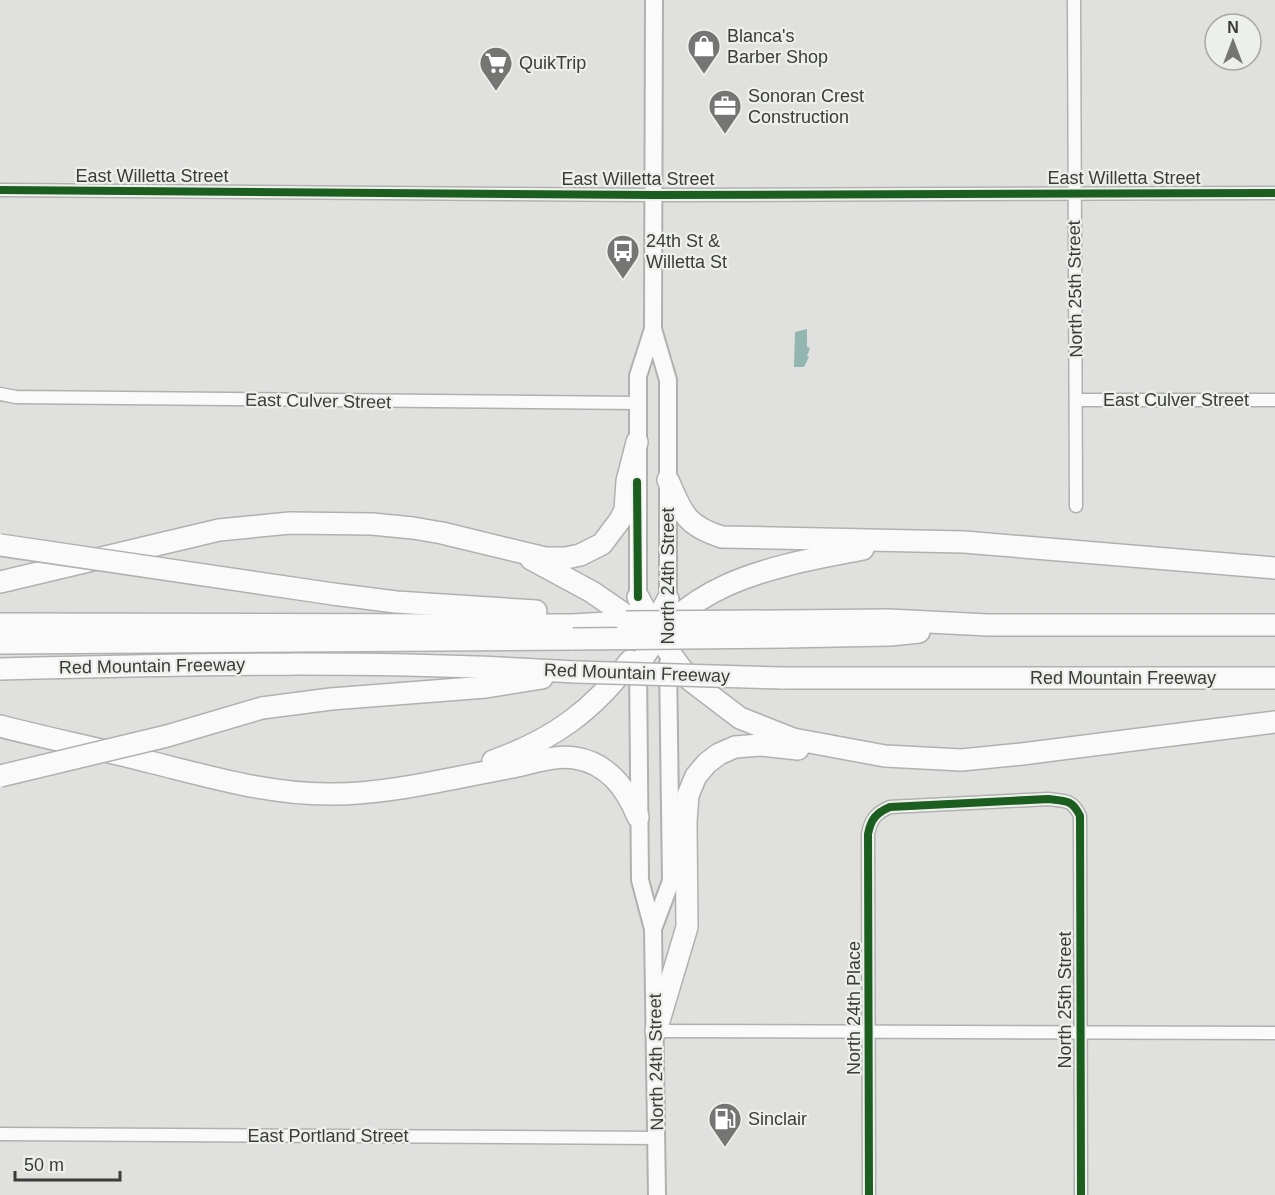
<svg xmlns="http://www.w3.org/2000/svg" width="1275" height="1195" font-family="Helvetica,sans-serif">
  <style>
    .water { fill: #93b6b1 }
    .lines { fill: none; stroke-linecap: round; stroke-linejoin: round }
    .street-casing { stroke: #b0b1af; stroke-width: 15 }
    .secondary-casing { stroke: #b0b1af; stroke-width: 20 }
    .highway-casing { stroke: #b0b1af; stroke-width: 24 }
    .street { stroke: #fafafa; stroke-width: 12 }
    .secondary { stroke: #fafafa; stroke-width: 16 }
    .highway { stroke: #fafafa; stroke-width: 21 }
    .highway-bridge-casing { stroke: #b0b1af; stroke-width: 24; stroke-linecap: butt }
    .highway-bridge { stroke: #fafafa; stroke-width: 21 }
    .cycleway-casing { stroke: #edefeb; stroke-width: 11 }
    .cycleway { stroke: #1b5e20; stroke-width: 8 }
    .labels { text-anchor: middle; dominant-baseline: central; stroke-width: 4.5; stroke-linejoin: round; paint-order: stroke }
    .poi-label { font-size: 18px; fill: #3b3c3a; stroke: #edefeb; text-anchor: start }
    .street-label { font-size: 18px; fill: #3b3c3a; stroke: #edefeb }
  </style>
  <rect width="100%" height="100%" fill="#e0e1df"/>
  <polygon class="water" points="807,329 807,347 810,348 807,356 809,357 804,367 794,367 795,332"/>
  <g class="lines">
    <g class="street-casing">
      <g id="street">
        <polyline points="1074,0 1076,506"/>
        <polyline points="0,190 654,195 1275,193"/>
        <polyline points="0,394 16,397 637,403"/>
        <polyline points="1076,400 1275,400"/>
        <polyline points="656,1031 1275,1033"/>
        <polyline points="0,1134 657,1138"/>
        <path d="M869 1195 868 834C871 819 876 813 890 807L1048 799C1065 801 1072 799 1080 816L1081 1195"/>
      </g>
    </g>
    <g class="secondary-casing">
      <g id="secondary">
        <polyline points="654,0 653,329 668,380 668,611"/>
        <polyline points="638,608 638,376 653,329"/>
        <polyline points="638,664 640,880 653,929 657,1195"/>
        <polyline points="653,929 671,881 668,663"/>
      </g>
    </g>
    <g class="highway-casing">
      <g id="highway">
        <path d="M668 480C682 513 686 526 722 537L964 542 1275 568"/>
        <polyline points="531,559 592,592 637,623"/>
        <polyline points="0,582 219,530 290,523 372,524 413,528 442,533 545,558 566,558 580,555 602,544 620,520 625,510 627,481 637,442"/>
        <polyline points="333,594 396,602 536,611"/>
        <polyline points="638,597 663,644 690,680 740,718 793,739 885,756 961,760 1022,754 1275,722"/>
        <polyline points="783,621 889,620 988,625 1275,625"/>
        <polyline points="0,624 572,625 626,622"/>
        <polyline points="650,633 668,599"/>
        <polyline points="783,637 890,635 919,632"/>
        <polyline points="0,643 573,639"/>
        <path d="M638 668C681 580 777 566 863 549"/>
        <path d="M0 669C192 664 384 660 576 672"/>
        <polyline points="783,678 1275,678"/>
        <polyline points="262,708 331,699 486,687 542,678"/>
        <path d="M0 726C50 739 100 749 150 762 211 777 270 795 333 794 391 794 455 777 513 767 533 763 554 755 575 758 608 763 626 788 638 817"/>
        <path d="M493 761C552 740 593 711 630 661"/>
        <polyline points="656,1031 687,927 686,822 688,795 696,776 707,763 719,754 735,747 760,745 798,749"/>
      </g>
    </g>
    <use href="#street" class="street"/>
    <use href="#secondary" class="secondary"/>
    <use href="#highway" class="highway"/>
    <g class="highway-bridge-casing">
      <g id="highway-bridge">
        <polyline points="0,545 333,594"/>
        <polyline points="626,622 783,621"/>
        <polyline points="573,639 783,637"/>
        <polyline points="576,672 783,678"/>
        <polyline points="0,776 167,736 262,708"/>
      </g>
    </g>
    <use href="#highway-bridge" class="highway-bridge"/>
    <g class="cycleway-casing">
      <g id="cycleway">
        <polyline points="0,190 654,195 1275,193"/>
        <polyline points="637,482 638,597"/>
        <path d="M869 1195 868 834C871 819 876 813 890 807L1048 799C1065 801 1072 799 1080 816L1081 1195"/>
      </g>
    </g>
    <use href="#cycleway" class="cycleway"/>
  </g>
  <defs>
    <g id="shop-pin" transform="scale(1.725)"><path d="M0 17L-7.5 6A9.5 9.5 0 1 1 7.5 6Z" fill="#757674" stroke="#edefeb"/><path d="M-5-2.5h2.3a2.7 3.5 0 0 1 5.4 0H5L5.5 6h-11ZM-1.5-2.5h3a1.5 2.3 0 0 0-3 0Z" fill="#fff"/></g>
    <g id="supermarket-pin" transform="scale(1.725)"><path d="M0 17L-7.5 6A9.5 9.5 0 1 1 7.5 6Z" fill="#757674" stroke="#edefeb"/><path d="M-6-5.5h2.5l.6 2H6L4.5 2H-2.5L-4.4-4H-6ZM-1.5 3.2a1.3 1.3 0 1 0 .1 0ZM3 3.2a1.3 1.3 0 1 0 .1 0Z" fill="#fff"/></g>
    <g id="office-pin" transform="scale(1.725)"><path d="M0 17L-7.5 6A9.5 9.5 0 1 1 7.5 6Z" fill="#757674" stroke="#edefeb"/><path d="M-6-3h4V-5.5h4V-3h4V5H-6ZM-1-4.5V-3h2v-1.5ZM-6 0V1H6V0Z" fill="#fff"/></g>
    <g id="bus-pin" transform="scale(1.725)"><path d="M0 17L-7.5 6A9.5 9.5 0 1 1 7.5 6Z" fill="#757674" stroke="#edefeb"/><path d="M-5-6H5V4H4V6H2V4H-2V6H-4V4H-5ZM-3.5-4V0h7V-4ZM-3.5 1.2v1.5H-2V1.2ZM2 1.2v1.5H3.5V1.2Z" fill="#fff"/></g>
    <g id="fuel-pin" transform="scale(1.725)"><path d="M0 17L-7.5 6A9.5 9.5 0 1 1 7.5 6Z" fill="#757674" stroke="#edefeb"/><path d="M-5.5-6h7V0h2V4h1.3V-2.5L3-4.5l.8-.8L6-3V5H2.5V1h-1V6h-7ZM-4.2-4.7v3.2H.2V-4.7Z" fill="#fff"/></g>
  </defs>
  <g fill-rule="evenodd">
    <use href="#shop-pin" x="704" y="46"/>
    <use href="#supermarket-pin" x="496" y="63"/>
    <use href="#office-pin" x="725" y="106"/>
    <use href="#bus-pin" x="623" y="251"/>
    <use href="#fuel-pin" x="725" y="1119"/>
  </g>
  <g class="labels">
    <g class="poi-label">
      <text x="727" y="36">Blanca's<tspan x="727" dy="21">Barber Shop</tspan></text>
      <text x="519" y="63">QuikTrip</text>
      <text x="748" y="96">Sonoran Crest<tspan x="748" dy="21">Construction</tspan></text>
      <text x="646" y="241">24th St &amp;<tspan x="646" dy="21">Willetta St</tspan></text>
      <text x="748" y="1119">Sinclair</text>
    </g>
    <g class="street-label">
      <text x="152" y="176">East Willetta Street</text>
      <text x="1124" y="178">East Willetta Street</text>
      <text x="638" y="179">East Willetta Street</text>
      <text transform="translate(1075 289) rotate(-91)">North 25th Street</text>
      <text x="1176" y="400">East Culver Street</text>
      <text transform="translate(318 401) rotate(1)">East Culver Street</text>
      <text transform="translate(668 576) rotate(-90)">North 24th Street</text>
      <text transform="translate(152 666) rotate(-1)">Red Mountain Freeway</text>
      <text transform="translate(637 673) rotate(2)">Red Mountain Freeway</text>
      <text x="1123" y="678">Red Mountain Freeway</text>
      <text transform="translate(1065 1000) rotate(-90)">North 25th Street</text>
      <text transform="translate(854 1008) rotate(-90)">North 24th Place</text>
      <text transform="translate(656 1062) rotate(-91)">North 24th Street</text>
      <text x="328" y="1136">East Portland Street</text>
    </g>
  </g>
  <g transform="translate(1233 42)"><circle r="28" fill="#edefeb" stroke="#a6a7a4" stroke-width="1.5"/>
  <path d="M0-4.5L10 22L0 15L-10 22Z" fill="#757674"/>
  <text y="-9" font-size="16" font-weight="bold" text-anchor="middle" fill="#3b3c3a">N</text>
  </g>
  <path d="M15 1171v9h105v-9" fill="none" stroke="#3b3c3a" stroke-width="3"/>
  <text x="24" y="1171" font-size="18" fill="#3b3c3a" stroke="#edefeb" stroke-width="4.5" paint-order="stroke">50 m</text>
</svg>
